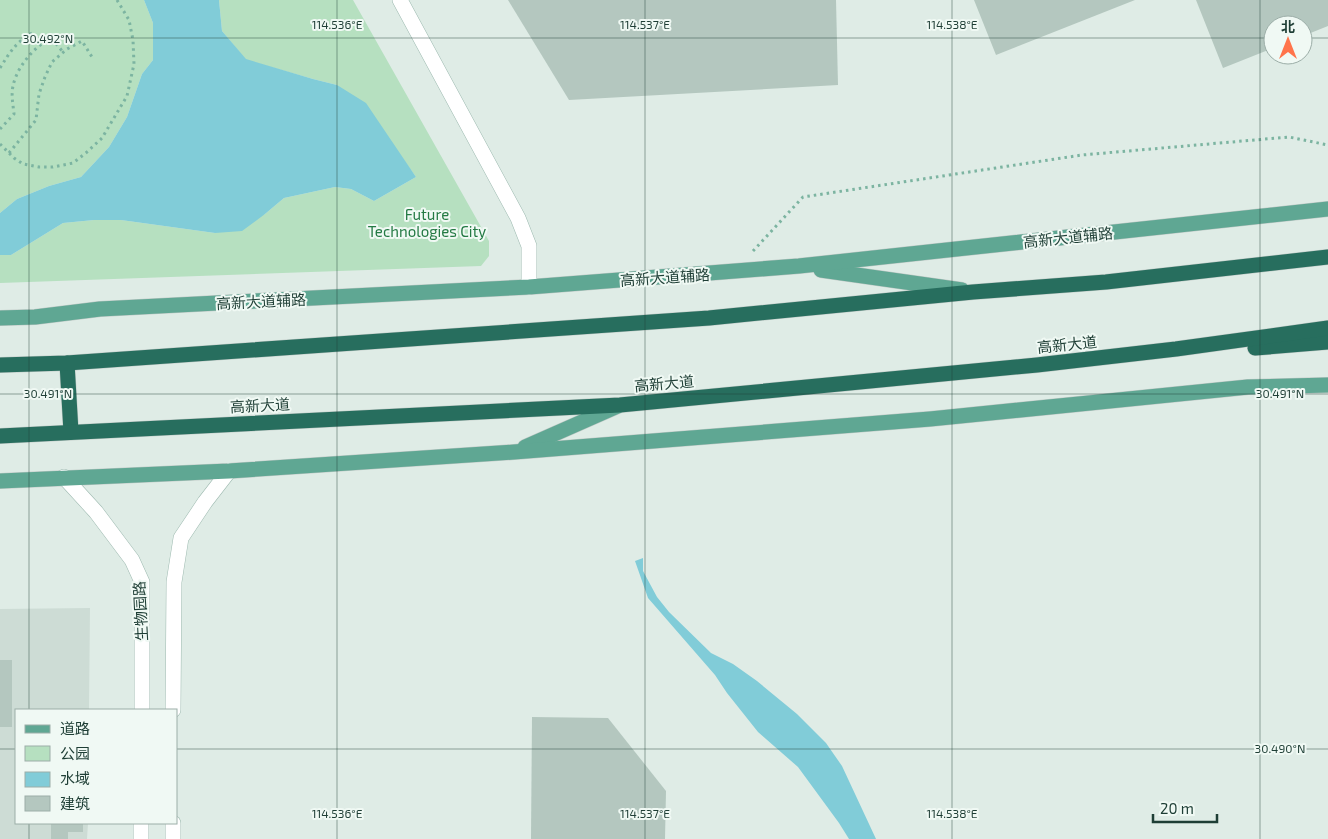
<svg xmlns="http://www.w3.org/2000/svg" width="1328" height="839" font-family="'Exo 2','Noto Sans SC',sans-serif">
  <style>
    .built { fill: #cddcd5 }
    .green { fill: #b6e0c0 }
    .water { fill: #81ccd8 }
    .building { fill: #b4c7bf }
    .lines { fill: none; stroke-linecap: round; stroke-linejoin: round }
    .secondary-casing { stroke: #9cb9af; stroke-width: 16 }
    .primary-casing { stroke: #c0c9c6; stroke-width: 16 }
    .highway-casing { stroke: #c0c9c6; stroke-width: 16 }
    .path { stroke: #7cb4a1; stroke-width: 3; stroke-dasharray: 2.5 4; stroke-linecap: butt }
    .secondary { stroke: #fff; stroke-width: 15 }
    .primary { stroke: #5fa793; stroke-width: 15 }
    .highway { stroke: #276e5e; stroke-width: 15 }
    .ticks { fill: none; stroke: #1e3e35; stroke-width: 1; stroke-opacity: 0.45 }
    .labels { text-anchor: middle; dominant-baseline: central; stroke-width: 4; stroke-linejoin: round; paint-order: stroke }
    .park-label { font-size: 15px; fill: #247a44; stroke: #f0f9f4 }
    .street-label { font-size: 15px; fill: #1e3e35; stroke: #f0f9f4 }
    .ticks-label { font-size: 12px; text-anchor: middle; fill: #1e3e35; stroke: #f0f9f4; stroke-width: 4; stroke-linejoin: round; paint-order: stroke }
  </style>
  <rect width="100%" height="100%" fill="#dfece6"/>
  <polygon class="built" points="90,608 89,710 16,710 16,823 88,823 87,839 0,839 0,609"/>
  <g class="green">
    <polygon points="0,0 144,0 153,23 153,60 142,74 127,117 109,147 81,177 49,186 17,199 0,213"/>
    <polygon points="219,0 353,0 489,241 489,256 481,266 0,283 0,255 11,255 63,223 94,220 121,220 215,233 265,214 284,198 335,187 351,189 374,201 416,177 403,159 337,85 313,79 246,60 222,31"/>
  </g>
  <g class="water">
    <polygon points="144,0 219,0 222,31 246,59 313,79 337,85 366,103 416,177 374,201 351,189 335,187 284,198 265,214 242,231 215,233 121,220 94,220 63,223 11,255 0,255 0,213 17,199 49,186 81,177 109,147 127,117 142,74 153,60 153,23"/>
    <polygon points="643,558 643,571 657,597 669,612 711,653 733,664 757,681 797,714 826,743 842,766 876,839 849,839 839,823 798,767 758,732 727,693 715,675 648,598 635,561"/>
  </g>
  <g class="building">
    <polygon points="508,0 836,0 838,85 569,100"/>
    <polygon points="974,0 1135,0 996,55"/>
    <polygon points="1196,0 1328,0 1328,26 1303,36 1303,25 1273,25 1273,48 1223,68"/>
    <rect x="0" y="660" width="12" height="67"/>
    <polygon points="532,717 608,718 666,791 665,839 531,839"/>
    <polygon points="51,823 83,823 83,832 68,832 68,839 51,839"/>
  </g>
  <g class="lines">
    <g class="secondary-casing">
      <g id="secondary">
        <polyline points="400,0 518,218 529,246 529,287"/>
        <polyline points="64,477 96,512 132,560 142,582 142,710"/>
        <polyline points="173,710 174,582 181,538 205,502 229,471"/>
        <polyline points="141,839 141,823"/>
        <polyline points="173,839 173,823"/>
      </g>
    </g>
    <g class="primary-casing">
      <g id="primary">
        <polyline points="821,270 962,290"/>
        <polyline points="0,318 35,317 100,309 529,287 799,266 1328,209"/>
        <polyline points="525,447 618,406"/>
        <polyline points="0,481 229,471 514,452 930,419 1248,387 1328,385"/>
      </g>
    </g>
    <g class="highway-casing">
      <g id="highway">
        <polyline points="1255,348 1328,342"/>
        <polyline points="67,363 71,432"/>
        <polyline points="0,365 67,363 709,318 973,292 1106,282 1328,257"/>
        <polyline points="0,436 620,405 1037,365 1176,349 1328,328"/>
      </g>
    </g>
    <g class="path">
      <path d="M0 68C10 52 16 42 32 33L40 45"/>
      <path d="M0 129 14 114C13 104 11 95 13 86 16 71 27 56 39 46 43 43 48 42 53 40L63 52"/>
      <polyline points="0,144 14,158 23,164 39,167 53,167 73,163 87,152 102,138 127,96 134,64 133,40 129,20 117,0"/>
      <polyline points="9,153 36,120 39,94 45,77 52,62 67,49 82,41 92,57"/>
      <polyline points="753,251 803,197 1082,155 1289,137 1328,145"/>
    </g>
    <use href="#secondary" class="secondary"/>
    <use href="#primary" class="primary"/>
    <use href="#highway" class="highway"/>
  </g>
  <path class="ticks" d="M29 0V710M337 0V839M645 0V839M952 0V839M1260 0V839M0 38H1273M1303 38H1328M0 394H1328M0 749H16M176 749H1328M29 823V839"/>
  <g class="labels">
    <g class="park-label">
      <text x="427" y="214">Future<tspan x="427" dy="17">Technologies City</tspan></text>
    </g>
    <g class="street-label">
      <text transform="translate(1068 237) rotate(-6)">高新大道辅路</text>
      <text transform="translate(665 277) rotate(-4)">高新大道辅路</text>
      <text transform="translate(261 301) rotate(-3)">高新大道辅路</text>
      <text transform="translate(1067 344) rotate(-6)">高新大道</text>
      <text transform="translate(664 383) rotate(-5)">高新大道</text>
      <text transform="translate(260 405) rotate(-3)">高新大道</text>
      <text transform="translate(140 611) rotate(-93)">生物园路</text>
    </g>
  </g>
  <g class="ticks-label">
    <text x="337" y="29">114.536°E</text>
    <text x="645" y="29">114.537°E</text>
    <text x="952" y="29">114.538°E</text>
    <text x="48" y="43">30.492°N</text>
    <text x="48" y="398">30.491°N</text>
    <text x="1280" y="398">30.491°N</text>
    <text x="1280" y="753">30.490°N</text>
    <text x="337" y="818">114.536°E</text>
    <text x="645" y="818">114.537°E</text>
    <text x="952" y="818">114.538°E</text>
  </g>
  <rect x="15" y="709" width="162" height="115" fill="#f0f9f4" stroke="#9caea8"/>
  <rect x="25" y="725" width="25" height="8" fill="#5fa793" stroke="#9caea8"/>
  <text x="60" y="734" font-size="15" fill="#1e3e35">道路</text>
  <rect x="25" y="746" width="25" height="15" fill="#b6e0c0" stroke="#9caea8"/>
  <text x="60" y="759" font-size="15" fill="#1e3e35">公园</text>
  <rect x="25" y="772" width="25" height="15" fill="#81ccd8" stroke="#9caea8"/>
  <text x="60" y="784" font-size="15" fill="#1e3e35">水域</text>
  <rect x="25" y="796" width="25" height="15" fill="#b4c7bf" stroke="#9caea8"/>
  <text x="60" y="809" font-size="15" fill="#1e3e35">建筑</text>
  <g transform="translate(1288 40)"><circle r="24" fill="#f0f9f4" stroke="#9caea8"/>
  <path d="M0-4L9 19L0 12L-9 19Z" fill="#ff744b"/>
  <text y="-8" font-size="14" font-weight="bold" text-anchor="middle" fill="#1e3e35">北</text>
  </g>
  <path d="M1153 814v8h64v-8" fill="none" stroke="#1e3e35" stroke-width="2.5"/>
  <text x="1160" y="814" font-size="15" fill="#1e3e35" stroke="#f0f9f4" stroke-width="4" paint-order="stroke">20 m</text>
</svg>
